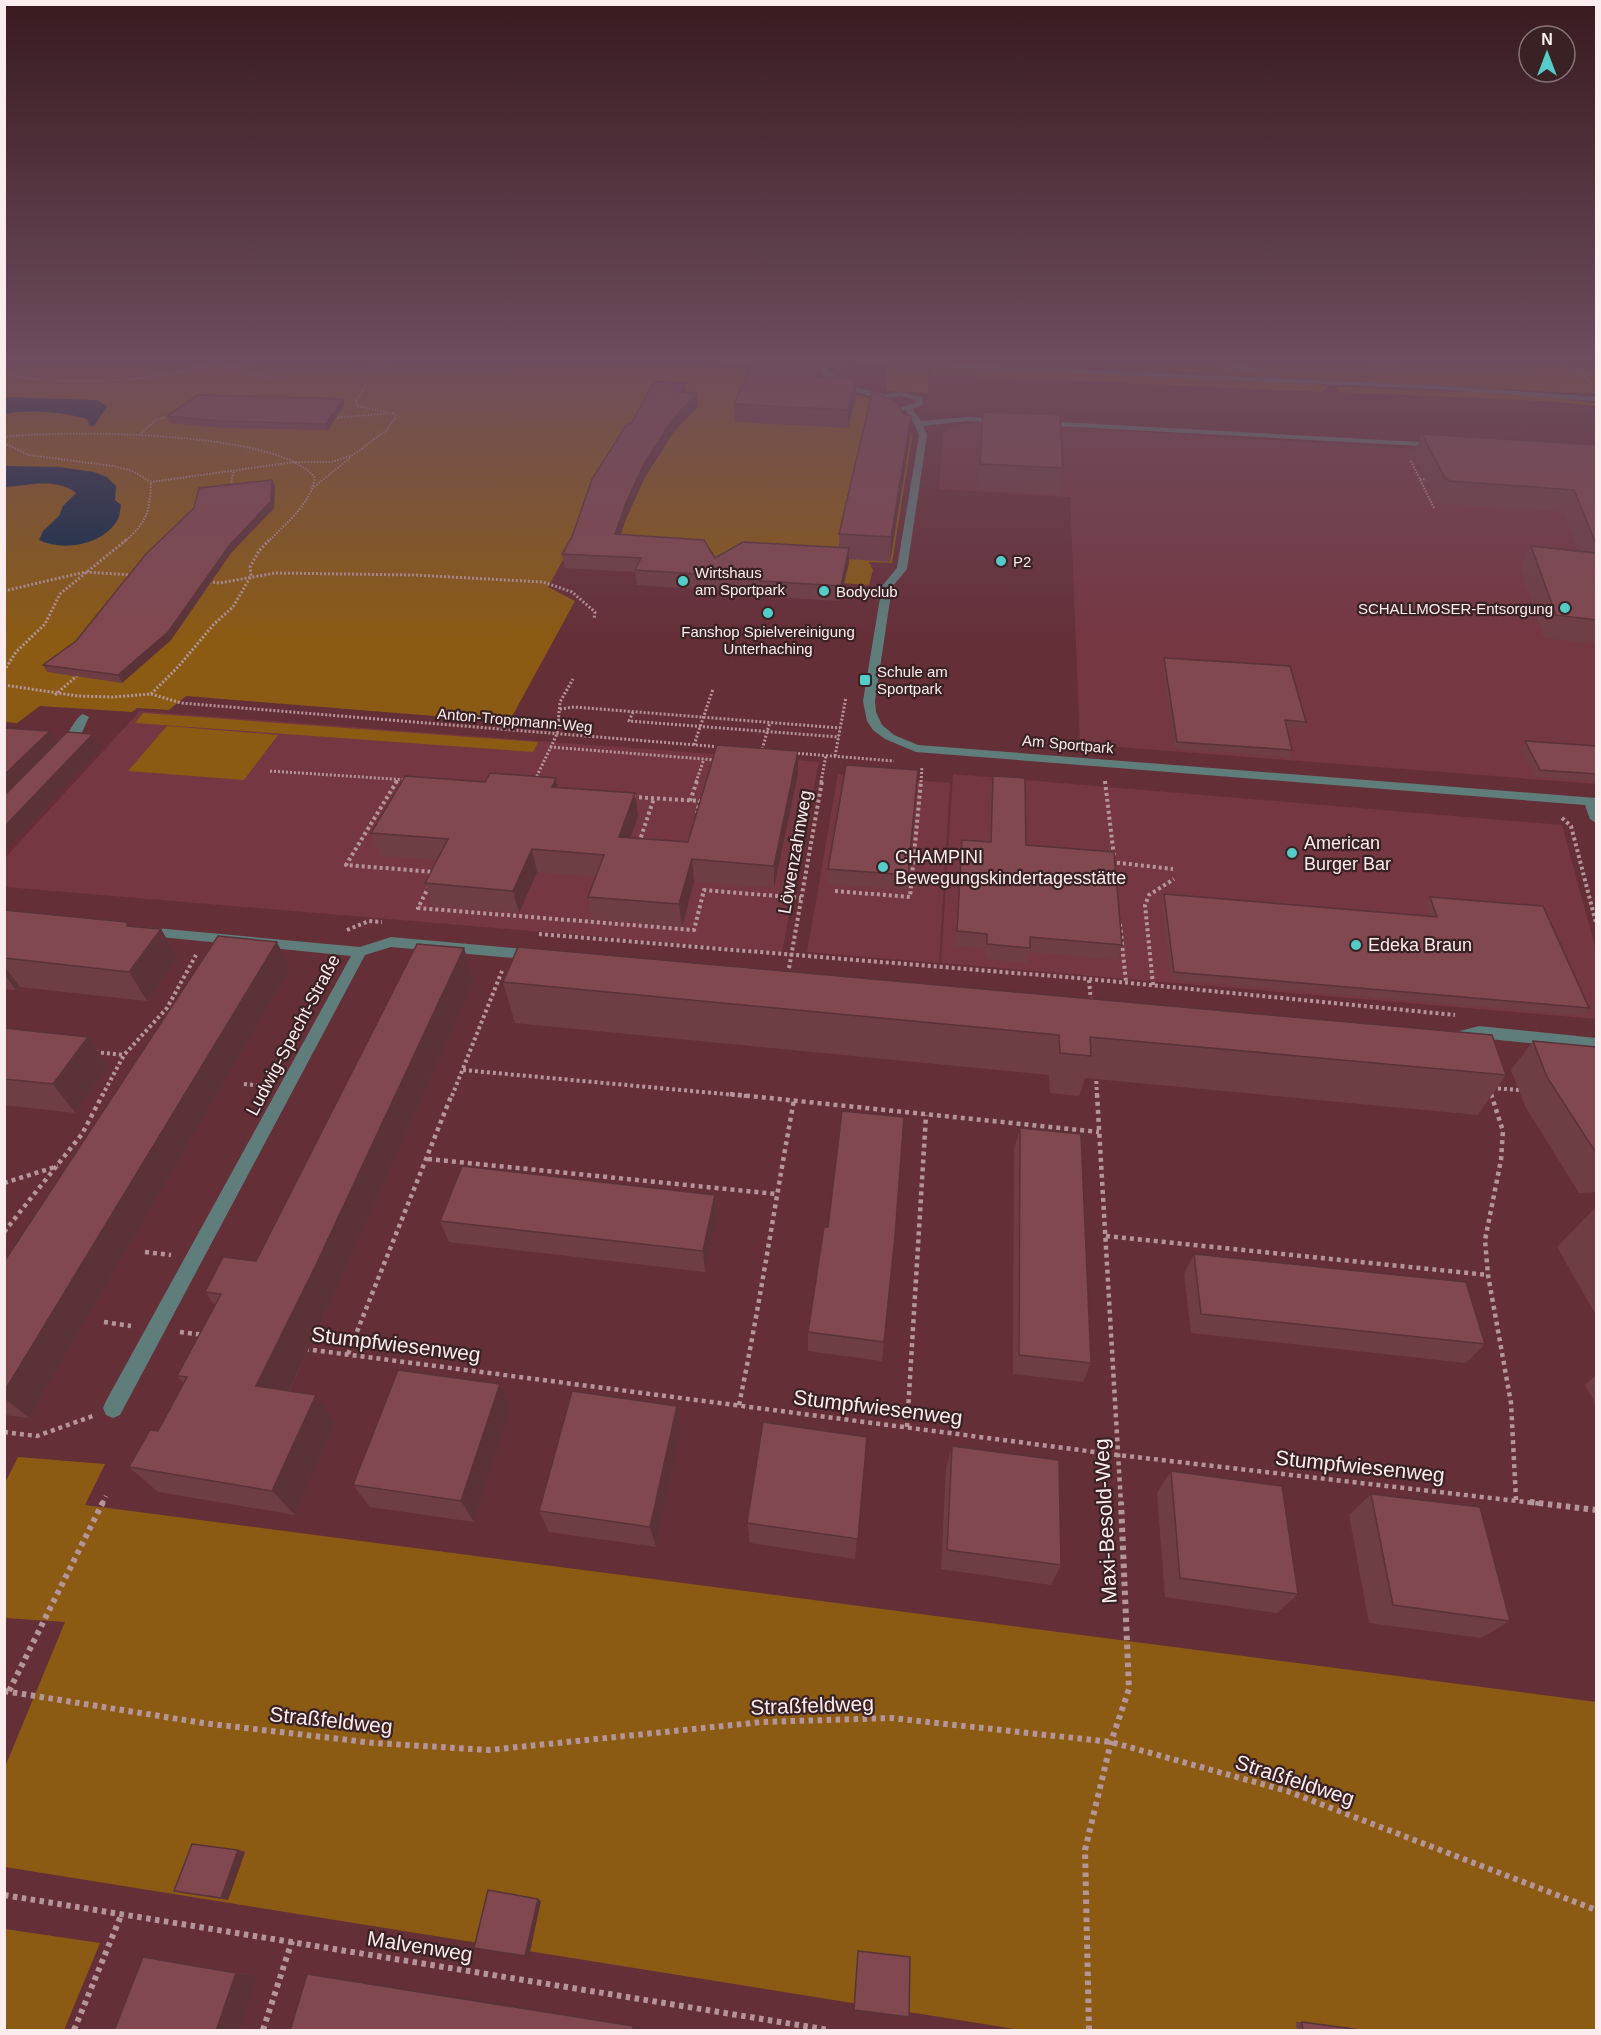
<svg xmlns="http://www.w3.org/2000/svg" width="1601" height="2035" font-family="Arial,sans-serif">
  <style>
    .built { fill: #753742 }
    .green { fill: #8b5b13 }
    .water { fill: #0a2a48 }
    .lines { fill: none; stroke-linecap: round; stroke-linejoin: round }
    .path-far4 { stroke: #b6959a; stroke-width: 2; stroke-dasharray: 1.5 1.5; stroke-linecap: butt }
    .path-far3 { stroke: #b6959a; stroke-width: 3; stroke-dasharray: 2 2; stroke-linecap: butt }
    .path-far2 { stroke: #b6959a; stroke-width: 4; stroke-dasharray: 3 3; stroke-linecap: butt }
    .path-far1 { stroke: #b6959a; stroke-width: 4.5; stroke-dasharray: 4 4; stroke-linecap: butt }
    .path { stroke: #b6959a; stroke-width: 6; stroke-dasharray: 4.5 4.5; stroke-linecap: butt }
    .lane { fill: #5f7e7b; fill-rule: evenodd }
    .street { fill: #5f7e7b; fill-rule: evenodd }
    .wall { fill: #6f3e45 }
    .shaded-wall { fill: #5a3238 }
    .building { fill: #814850; stroke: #5a3238; stroke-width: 1.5 }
    .poi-dot { fill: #54cdc8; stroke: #3a2124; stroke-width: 2 }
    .labels { text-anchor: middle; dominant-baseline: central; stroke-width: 4.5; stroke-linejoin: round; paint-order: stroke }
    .far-poi-label { font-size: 15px; fill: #fbecee; stroke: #3a2124; text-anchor: start }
    .far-street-label { font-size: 15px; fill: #fbecee; stroke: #3a2124 }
    .poi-label { font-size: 18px; fill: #fbecee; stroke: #3a2124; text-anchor: start }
    .street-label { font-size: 18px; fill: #fbecee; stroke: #3a2124 }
    .near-street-label { font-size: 21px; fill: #fbecee; stroke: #3a2124 }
  </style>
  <rect width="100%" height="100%" fill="#652f38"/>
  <g class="built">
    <polygon points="982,422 1596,460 1596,784 1080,744 1070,497 939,489 943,433 955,426"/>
    <polygon points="140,711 819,762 782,952 5,887 4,859"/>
    <polygon points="838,774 950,783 939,963 807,952"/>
    <polygon points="953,774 1562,825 1596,950 1596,1019 941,963"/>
  </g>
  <g class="green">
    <polygon points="4,356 673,356 703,358 713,365 725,368 822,372 832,387 870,399 875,406 907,424 912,437 892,563 869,562 873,570 869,585 795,580 565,556 548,587 575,601 509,722 186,696 169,710 137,708 132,712 40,706 17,723 5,722"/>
    <polygon points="809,356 1596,356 1596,394 1104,368"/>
    <polygon points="886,365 928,366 928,393 886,391"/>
    <polygon points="931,366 1320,384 1327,388 1321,392 931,374"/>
    <polygon points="1335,386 1568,397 1571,400 1596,403 1596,406 1544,401 1338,392"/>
    <polygon points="143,713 538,742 533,752 135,723"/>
    <polygon points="167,726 278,735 244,780 128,771"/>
    <polygon points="18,1457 105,1464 85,1505 1596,1702 1596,2030 1021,2030 5,1867 5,1767 65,1622 5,1618 4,1485"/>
    <polygon points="5,1929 100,1943 64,2030 5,2030"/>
  </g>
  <g class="water">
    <path d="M5 397 97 400 107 406 94 426H90L87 419C61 412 31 409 5 414Z"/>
    <path d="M5 466 59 467 94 472 107 477 116 486 115 500 121 505C120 509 120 515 118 519 104 545 63 552 39 540L43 531 59 516 63 506 76 493C56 477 27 486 5 487Z"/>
  </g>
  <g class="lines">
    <g class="path-far4">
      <polyline points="1550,356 1570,368 1596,375"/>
      <polyline points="1267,357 1400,361"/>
      <polyline points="215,364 276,379"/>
      <polyline points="367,365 394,360 398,356"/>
      <polyline points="228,368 269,356"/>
      <polyline points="1574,370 1590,381"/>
      <path d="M4 376C18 376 32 379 46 380 110 383 171 380 232 356"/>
      <polyline points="368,383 356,400 357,406 387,412"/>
      <polyline points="332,418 394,413"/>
      <polyline points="139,435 156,420 177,413"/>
      <path d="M4 437C62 430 281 430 315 478 310 505 286 523 268 542"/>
      <polyline points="4,443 29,455 113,466 132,471 151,482 295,462 332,462 353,455 387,430 396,417 394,413"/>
      <polyline points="1411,461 1434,508"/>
      <polyline points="1420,479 1431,480"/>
      <polyline points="314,487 350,458"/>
      <polyline points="230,488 234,471"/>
      <path d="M124 542C147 523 150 511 151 482"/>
    </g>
    <g class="path-far3">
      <polyline points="209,582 220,583 275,573 414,575 543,582 572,592 595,612 594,619"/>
      <polyline points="4,591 85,572 133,575"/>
      <polyline points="4,671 16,652 45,624 60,594 126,540"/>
      <polyline points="4,685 78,696 113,697 151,694 178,667 214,624 233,607 251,576 250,567 259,551 269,540"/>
      <polyline points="151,694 181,703 721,747"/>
      <polyline points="55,695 79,674"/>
      <polyline points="560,709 574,707 840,728"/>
      <polyline points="633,712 629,721 839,737"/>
      <polyline points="558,720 572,721"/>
      <polyline points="694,745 713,689"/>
      <polyline points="550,747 716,760"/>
      <polyline points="761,753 770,722"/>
      <polyline points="794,753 894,761"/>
      <polyline points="835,756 846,697"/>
      <polyline points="270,771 408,780"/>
      <polyline points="535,780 557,734 560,702 573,679"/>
      <polyline points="396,782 397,780"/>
      <polyline points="696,782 704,759"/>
      <polyline points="821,782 826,755"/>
      <polyline points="921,782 922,767"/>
    </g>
    <g class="path-far2">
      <polyline points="397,781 346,865 435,872"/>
      <polyline points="1105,781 1114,857"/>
      <polyline points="633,797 700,801 697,813"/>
      <polyline points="690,801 697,781"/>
      <polyline points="1562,818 1571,826 1596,923"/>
      <polyline points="639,843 654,798"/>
      <polyline points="1111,862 1173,869"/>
      <polyline points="429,886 418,908 694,930 704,890 801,898"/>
      <polyline points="835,891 910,897 921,781"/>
      <polyline points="1120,924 1126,982"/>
      <polyline points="347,930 369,921 382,922"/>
      <polyline points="539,934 1089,979 1455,1015"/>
      <polyline points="788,974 822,781"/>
      <polyline points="1089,980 1091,1002"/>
      <polyline points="1153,985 1145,905 1149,895 1174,879"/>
      <polyline points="95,1052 124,1055"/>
      <polyline points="463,1070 746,1096"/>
      <polyline points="1096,1075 1097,1096"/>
      <polyline points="244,1084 264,1086"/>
      <polyline points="1492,1088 1519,1090"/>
      <polyline points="1490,1092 1491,1096"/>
      <polyline points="102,1096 124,1055 167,1008 196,955"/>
      <polyline points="452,1096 502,971"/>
    </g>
    <g class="path-far1">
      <polyline points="730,1094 1099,1132"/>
      <polyline points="1097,1094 1121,1504"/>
      <polyline points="1491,1094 1503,1131 1501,1160 1485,1240 1488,1275 1511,1403 1516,1500"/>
      <polyline points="428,1159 776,1194"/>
      <polyline points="4,1183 58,1166"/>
      <polyline points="4,1232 82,1134 103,1094"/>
      <polyline points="1106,1236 1488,1275"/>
      <polyline points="145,1252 171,1255"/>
      <polyline points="104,1322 131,1326"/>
      <polyline points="180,1332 203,1335"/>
      <polyline points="305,1349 1118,1455 1543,1504"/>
      <polyline points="348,1354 452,1094"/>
      <path d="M739 1405C760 1304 775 1202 794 1100"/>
      <polyline points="907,1427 926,1115"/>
      <polyline points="4,1432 37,1436 93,1416"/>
      <polyline points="102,1504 106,1496"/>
    </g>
    <g class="path">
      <polyline points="1530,1502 1596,1510"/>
      <polyline points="4,1691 203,1723 374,1743 489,1750 762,1722 891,1718 1111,1742 1287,1791 1596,1910"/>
      <polyline points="9,1691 103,1502"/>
      <polyline points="4,1895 829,2030"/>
      <polyline points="74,2030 122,1913"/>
      <polyline points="263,2030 292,1941"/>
      <polyline points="1089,2030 1085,1850 1111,1742 1129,1689 1121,1502"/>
    </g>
    <g class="lane">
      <path d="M1211 356C1220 356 1254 367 1261 371L1257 373 1235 369Z"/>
      <polygon points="870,360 1447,386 1596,397 1596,401 1447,390 1016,370 870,364 819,368 815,366 824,362"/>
    </g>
    <g class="street">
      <polygon points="719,358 773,360 777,362 773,364 722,362"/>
      <polygon points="803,362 822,364 845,384 884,395 901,392 922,397 923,405 912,409 921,421 967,417 1000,419 1004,421 1000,423 967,421 923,426 927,435 907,569 892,587 875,701 876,712 882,725 894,735 918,745 1596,798 1596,823 1590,819 1585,805 916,752 885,739 873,730 867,721 863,701 882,586 897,568 919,435 912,419 905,410 899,411 895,409 916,403 915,400 901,396 884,399 839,388 817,368 800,366"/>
      <polygon points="1042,421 1438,443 1442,445 1438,447 1039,425 1039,421"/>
      <path d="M83 714 89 717 79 739 69 751H61L59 748C66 739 75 717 83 714Z"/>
      <polygon points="145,927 360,947 391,937 536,950 543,955 536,960 391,947 365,955 120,1415 113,1418 106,1415 103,1408 106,1401 351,956 140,935 138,932 140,929"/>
      <polygon points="1479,1026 1596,1038 1596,1050 1479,1038 1454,1044 1449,1042 1446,1038 1449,1034"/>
    </g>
  </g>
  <g class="wall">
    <polygon points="821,359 821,377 856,379 856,397 848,428 735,422 734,404"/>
    <polygon points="685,392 698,406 673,433 645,477 626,519 621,534 715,558 839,548 839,534 910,439 890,562 849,559 840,601 760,596 760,593 637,585 635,572 565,568 562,554 631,424"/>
    <polygon points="343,399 344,405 328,430 222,428 170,423 167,416"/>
    <polygon points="983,412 1063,468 1059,494 977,490 980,436"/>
    <polygon points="1422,434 1596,445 1596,645 1544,638 1520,568 1531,546 1578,551 1563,512 1441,503 1436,500 1414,455"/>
    <polygon points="272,480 275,486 274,508 231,553 171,640 122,683 47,672 43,665 76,641"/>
    <polygon points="1164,658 1306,722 1303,729 1287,728 1292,750 1290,758 1175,749 1162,665"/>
    <polygon points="1525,741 1596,746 1596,782 1535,777 1521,749"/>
    <polygon points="798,751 798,773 774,888 694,882 682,927 592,919 588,897 596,877 537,872 519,913 432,906 425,883 437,860 379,856 371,833 485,782 556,778 558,787 635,793 638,816 630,838 688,842"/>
    <polygon points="918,770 907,890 828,884 828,869"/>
    <polygon points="993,776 1026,845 1122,945 1118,960 1029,952 1027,963 985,959 985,949 955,946 960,855 962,840 989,842 990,791"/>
    <polygon points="1164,894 1430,916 1426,905 1430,897 1589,1008 1583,1016 1171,980 1161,902"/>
    <polygon points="4,910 130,926 161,929 178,959 147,1001 20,987 16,990 4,989"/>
    <polygon points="464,948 474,982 333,1297 289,1391 336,1422 295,1515 158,1492 129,1467 158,1431 184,1383 177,1376 215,1305 205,1292 256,1261"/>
    <polygon points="290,969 29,1418 4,1415 4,1262"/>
    <polygon points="503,982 1506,1075 1478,1115 1085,1078 1079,1096 1050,1093 1049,1075 515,1023"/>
    <polygon points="4,1028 88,1037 108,1066 75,1113 4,1105"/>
    <polygon points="1533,1041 1596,1047 1596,1192 1579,1193 1525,1106 1511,1070"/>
    <polygon points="1020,1128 1091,1363 1083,1382 1013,1374 1014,1149"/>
    <polygon points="715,1195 717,1216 705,1272 449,1242 440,1221"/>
    <polygon points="1595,1208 1596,1208 1596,1315 1557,1247"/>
    <polygon points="895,1236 882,1361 808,1351 808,1332"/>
    <polygon points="1194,1254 1485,1344 1466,1363 1191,1333 1184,1274"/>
    <polygon points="1596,1375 1596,1404 1585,1385"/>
    <polygon points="500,1384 511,1408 474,1522 370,1507 353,1485"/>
    <polygon points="681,1429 656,1547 549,1532 539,1511"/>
    <polygon points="867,1437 855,1559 750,1543 747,1523"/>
    <polygon points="952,1446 1061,1565 1051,1585 941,1569 946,1469"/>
    <polygon points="1171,1471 1298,1594 1277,1613 1165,1597 1157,1493"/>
    <polygon points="1371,1494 1510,1621 1481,1638 1369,1623 1349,1515"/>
    <polygon points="238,1850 245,1852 228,1900 182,1893 174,1891"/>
    <polygon points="858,1951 909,2017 854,2010"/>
    <polygon points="143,1957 257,1976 239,2031"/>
    <polygon points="1296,2022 1302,2022 1361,2031 1297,2031"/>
  </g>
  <g class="shaded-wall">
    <polygon points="821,359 821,376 816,395 816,377"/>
    <polygon points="856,379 856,397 848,428 848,410"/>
    <polygon points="685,383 685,396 680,392"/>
    <polygon points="697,393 698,406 673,433 645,477 626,519 616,548 615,534 625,505 644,464 672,420"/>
    <polygon points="343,399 344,405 328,430 326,424"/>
    <polygon points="911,416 910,439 890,562 891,537"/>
    <polygon points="272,480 275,486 274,508 231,553 171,640 122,683 118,675"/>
    <polygon points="849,548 849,563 840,601 841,586"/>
    <polygon points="50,731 58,745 4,798 4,775"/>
    <polygon points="93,734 101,748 4,851 4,827"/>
    <polygon points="798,751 798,773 774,888 774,866"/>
    <polygon points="556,778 560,800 552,787"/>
    <polygon points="635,793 638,816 623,859 619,837"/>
    <polygon points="532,849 537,872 519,913 513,891"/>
    <polygon points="692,859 694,882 682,927 679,904"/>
    <polygon points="127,922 145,951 161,929 178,959 147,1001 129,972"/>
    <polygon points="277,942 290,969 29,1418 4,1398 4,1392"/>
    <polygon points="464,948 474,982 333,1297 278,1413 256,1386"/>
    <polygon points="4,966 20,987 16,990 4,974"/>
    <polygon points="88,1037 108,1066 75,1113 53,1084"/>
    <polygon points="715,1195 717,1216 705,1272 703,1251"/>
    <polygon points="500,1384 511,1408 474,1522 461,1501"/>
    <polygon points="316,1395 336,1422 295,1515 272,1491"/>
    <polygon points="677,1406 681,1429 656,1547 650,1527"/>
    <polygon points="238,1850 245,1852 228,1900 221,1898"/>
    <polygon points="538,1899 541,1901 529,1957 525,1956"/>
    <polygon points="236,1973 257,1976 239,2031 216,2031"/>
    <polygon points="633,2026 640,2027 639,2031 633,2031"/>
  </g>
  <g class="building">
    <polygon points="755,356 821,359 816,377 856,379 848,410 734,404"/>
    <polygon points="654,382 685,383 680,392 697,393 672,420 644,464 625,505 615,534 704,540 715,558 743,542 849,548 841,586 760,581 760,578 635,570 641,558 562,554 572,537 592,479 627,424 631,424"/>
    <polygon points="872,393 891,399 900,406 903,414 911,416 891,537 839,534"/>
    <polygon points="198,395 343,399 326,424 219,421 167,416"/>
    <polygon points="983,412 1060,415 1063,468 980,464"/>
    <polygon points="1422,434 1596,445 1596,544 1574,490 1450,481 1445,478"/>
    <polygon points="272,480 271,501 229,546 168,632 118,675 43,665 76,641 146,554 194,508 199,488"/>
    <polygon points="1531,546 1596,553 1596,620 1556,615"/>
    <polygon points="1164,658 1290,666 1306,722 1285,720 1292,750 1177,742"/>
    <polygon points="4,728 50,731 4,775"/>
    <polygon points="67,732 93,734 4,827 4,796"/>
    <polygon points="1525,741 1596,746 1596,774 1540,770"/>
    <polygon points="717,745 798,751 774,866 692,859 679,904 588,897 604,855 532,849 513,891 425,883 448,839 371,833 405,776 485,782 490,773 556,778 552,787 635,793 619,837 688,842"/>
    <polygon points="846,765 918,770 908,875 828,869"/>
    <polygon points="993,776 1025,778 1026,845 1114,852 1122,945 1030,937 1030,948 987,944 987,934 957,931 962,840 991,842"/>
    <polygon points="1164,894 1437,917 1430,897 1543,906 1589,1008 1174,972"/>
    <polygon points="4,910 127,922 127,926 161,929 129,972 4,958"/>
    <polygon points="218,936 277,942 4,1392 4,1262"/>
    <polygon points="417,944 464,948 315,1267 256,1386 316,1395 272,1491 129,1467 150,1430 158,1431 187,1377 177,1376 221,1294 205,1292 223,1257 256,1261"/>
    <polygon points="518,947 1492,1035 1506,1075 1090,1037 1091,1056 1060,1053 1059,1035 503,982"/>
    <polygon points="4,1028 88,1037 53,1084 4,1079"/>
    <polygon points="1533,1041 1596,1047 1596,1153 1547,1077"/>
    <polygon points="842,1111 904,1117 895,1236 884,1342 808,1332 824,1227 828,1227"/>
    <polygon points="1020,1128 1081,1134 1091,1363 1019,1355"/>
    <polygon points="462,1166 715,1195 703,1251 440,1221"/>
    <polygon points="1194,1254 1466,1282 1485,1344 1201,1314"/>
    <polygon points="398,1370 500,1384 461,1501 353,1485"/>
    <polygon points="572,1391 677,1406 650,1527 539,1511"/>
    <polygon points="763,1422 867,1437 858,1539 747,1523"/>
    <polygon points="952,1446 1059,1460 1061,1565 947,1550"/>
    <polygon points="1171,1471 1282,1486 1298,1594 1180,1578"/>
    <polygon points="1371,1494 1480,1507 1510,1621 1393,1605"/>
    <polygon points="192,1844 238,1850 221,1898 174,1891"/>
    <polygon points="488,1890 538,1899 525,1956 474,1948"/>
    <polygon points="858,1951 910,1957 909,2017 854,2010"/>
    <polygon points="143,1957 236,1973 216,2031 114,2031"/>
    <polygon points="307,1974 633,2026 633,2031 290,2031"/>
    <polygon points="1302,2022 1361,2030 1361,2031 1303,2031"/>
  </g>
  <linearGradient id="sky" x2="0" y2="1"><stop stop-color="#381a1f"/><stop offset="0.56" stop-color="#6d4d5e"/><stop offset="1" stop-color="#6d4d5e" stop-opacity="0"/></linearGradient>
  <rect width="1601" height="641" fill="url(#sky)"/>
  <g class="poi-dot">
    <circle cx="1001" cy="561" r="6"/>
    <circle cx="683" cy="581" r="6"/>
    <circle cx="824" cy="591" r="6"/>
    <circle cx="1565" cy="608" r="6"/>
    <circle cx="768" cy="613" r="6"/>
    <rect x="859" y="674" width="12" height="12" rx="3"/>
    <circle cx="1292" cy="853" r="6"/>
    <circle cx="883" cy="867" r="6"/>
    <circle cx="1356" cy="945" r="6"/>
  </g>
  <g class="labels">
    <g class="far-poi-label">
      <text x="1013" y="561">P2</text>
      <text x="695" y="572">Wirtshaus<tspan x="695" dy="17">am Sportpark</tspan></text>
      <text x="836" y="591">Bodyclub</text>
      <text x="1553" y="608" text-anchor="end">SCHALLMOSER-Entsorgung</text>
      <text x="768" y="631" text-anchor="middle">Fanshop Spielvereinigung<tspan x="768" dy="17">Unterhaching</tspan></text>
      <text x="877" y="671">Schule am<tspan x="877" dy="17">Sportpark</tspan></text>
    </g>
    <g class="far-street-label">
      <text transform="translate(515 720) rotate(5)">Anton-Troppmann-Weg</text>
      <text transform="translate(1068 744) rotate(5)">Am Sportpark</text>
    </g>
    <g class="poi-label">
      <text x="1304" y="843">American<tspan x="1304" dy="21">Burger Bar</tspan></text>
      <text x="895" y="857">CHAMPINI<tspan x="895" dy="21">Bewegungskindertagesstätte</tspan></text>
      <text x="1368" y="945">Edeka Braun</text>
    </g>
    <g class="street-label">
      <text transform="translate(795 852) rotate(-80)">Löwenzahnweg</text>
      <text transform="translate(293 1035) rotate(-62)">Ludwig-Specht-Straße</text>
    </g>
    <g class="near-street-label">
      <text transform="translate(396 1344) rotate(7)">Stumpfwiesenweg</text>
      <text transform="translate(878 1407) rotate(7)">Stumpfwiesenweg</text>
      <text transform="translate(1360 1466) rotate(6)">Stumpfwiesenweg</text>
      <text transform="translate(1105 1521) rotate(-93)">Maxi-Besold-Weg</text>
      <text transform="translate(812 1705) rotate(-2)">Straßfeldweg</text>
      <text transform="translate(331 1720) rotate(6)">Straßfeldweg</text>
      <text transform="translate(1295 1780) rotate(18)">Straßfeldweg</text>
      <text transform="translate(420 1946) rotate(9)">Malvenweg</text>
    </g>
  </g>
  <rect width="1601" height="2035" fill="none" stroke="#fbecee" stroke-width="12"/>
  <g transform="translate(1547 54)"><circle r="28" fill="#3a2124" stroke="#877275" stroke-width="1.5"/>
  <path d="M0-4.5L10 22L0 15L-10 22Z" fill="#54cdc8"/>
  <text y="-9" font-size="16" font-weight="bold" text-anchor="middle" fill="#fbecee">N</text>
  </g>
</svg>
